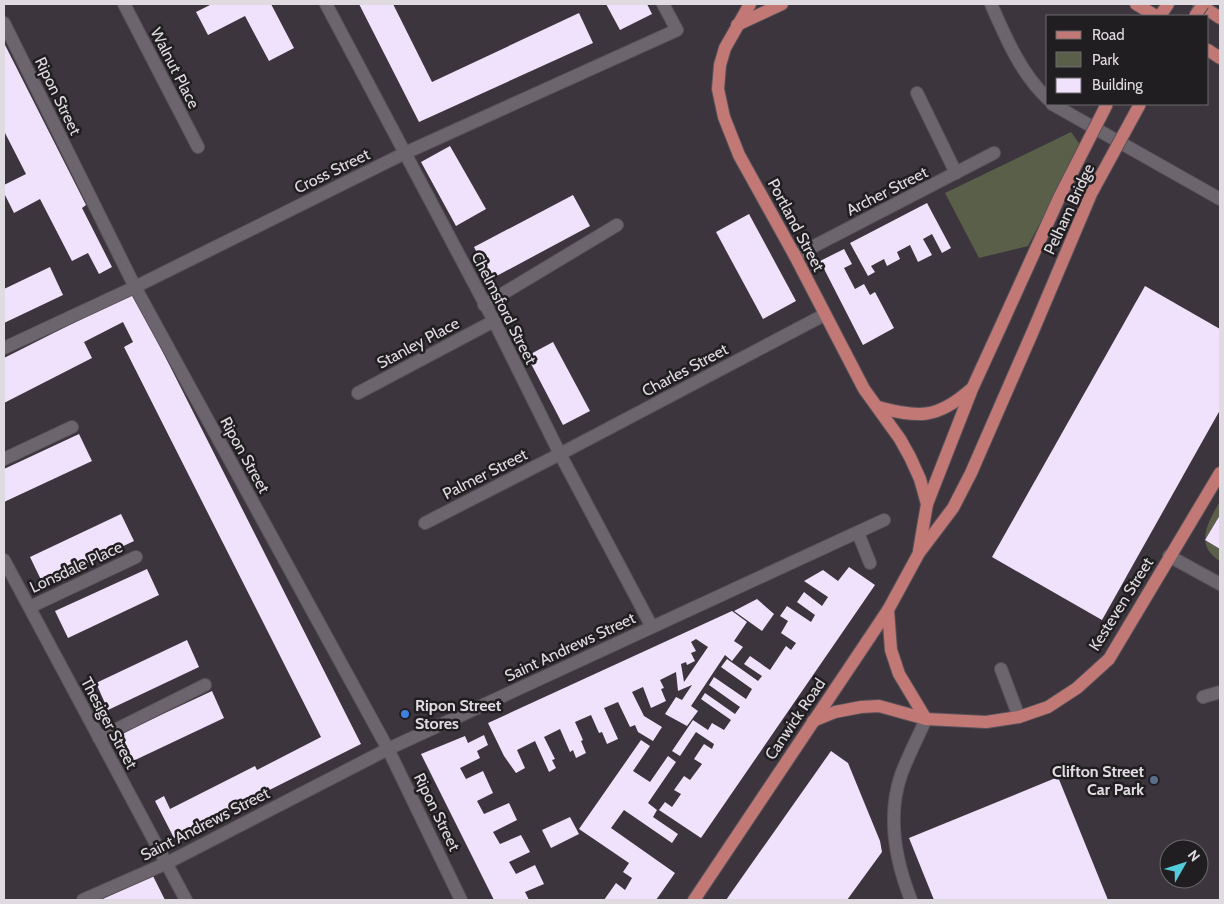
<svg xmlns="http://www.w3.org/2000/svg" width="1224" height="904" font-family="Cabin,sans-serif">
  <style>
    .green { fill: #5a5f4a }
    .building { fill: #f0e2fc; fill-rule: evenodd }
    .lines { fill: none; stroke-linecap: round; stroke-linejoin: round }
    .lane-casing { stroke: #585259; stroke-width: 14 }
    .street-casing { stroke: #585259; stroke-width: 14 }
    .primary-casing { stroke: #585259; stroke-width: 14 }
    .lane { stroke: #6c656d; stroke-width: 12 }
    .street { stroke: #6c656d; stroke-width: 12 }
    .primary { stroke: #c27875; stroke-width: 12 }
    .primary-bridge-casing { stroke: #585259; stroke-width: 14; stroke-linecap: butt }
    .primary-bridge { stroke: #c27875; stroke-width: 12 }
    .shop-dot { fill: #3f7fe0; stroke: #211e21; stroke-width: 2 }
    .service-dot { fill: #5c6f8a; stroke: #211e21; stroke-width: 2 }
    .labels { text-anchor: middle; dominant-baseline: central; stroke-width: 5; stroke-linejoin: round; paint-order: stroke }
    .street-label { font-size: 16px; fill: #e0dbe0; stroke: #211e21 }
    .poi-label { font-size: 16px; font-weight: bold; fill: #e0dbe0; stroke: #211e21; text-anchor: start }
  </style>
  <rect width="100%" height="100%" fill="#3c353d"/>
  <g class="green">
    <polygon points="1071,132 1081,146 1028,246 979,258 945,193"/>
    <path d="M1220 501V515L1205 540 1220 549V561C1193 545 1209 521 1220 501Z"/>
  </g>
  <g class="building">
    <polygon points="212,4 271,4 294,48 269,61 245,16 208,35 196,12"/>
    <polygon points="359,4 393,4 432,82 579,13 593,43 419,122"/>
    <polygon points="606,4 647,4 652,14 620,30"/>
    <polygon points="4,43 86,205 82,208 112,267 99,274 88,253 72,261 40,199 14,213 4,193 4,185 26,174 4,131"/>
    <polygon points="450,146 486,209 456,226 421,162"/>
    <polygon points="573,195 590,226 491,279 474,247"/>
    <polygon points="927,203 951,248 942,253 932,234 923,239 932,255 918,262 910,245 897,252 900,259 887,266 884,259 871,266 875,272 868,276 850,243"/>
    <polygon points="749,214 796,301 763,319 716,232"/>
    <polygon points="844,249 852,264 844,268 855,289 864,284 870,295 875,292 894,328 863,345 820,261"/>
    <polygon points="50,267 63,295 4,323 4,289"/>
    <polygon points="1145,286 1220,329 1220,410 1102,620 992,557"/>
    <polygon points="133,293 361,744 174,838 155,801 164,796 170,809 255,766 257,770 321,737 124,347 133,342 123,322 84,342 92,358 4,403 4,358"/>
    <polygon points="553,342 590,411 563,425 527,356"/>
    <polygon points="79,434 92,461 4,502 4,469"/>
    <polygon points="121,514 134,541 43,584 30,557"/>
    <polygon points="1220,515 1220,549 1205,540"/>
    <polygon points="849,567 875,585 701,838 659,810 665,802 672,807 681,794 674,790 684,776 690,780 702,764 694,759 704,744 712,749 714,744 696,732 680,756 672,751 693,720 708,730 712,723 724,730 731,720 701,699 705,693 735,714 740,707 709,685 714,677 746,699 752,689 721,667 727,659 758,681 762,676 744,664 750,656 770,670 786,646 791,650 796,643 781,633 788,621 780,616 787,606 811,622 815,615 797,602 804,592 822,606 828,597 804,581 823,570 838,581"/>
    <polygon points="147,569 159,595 68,638 55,611"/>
    <polygon points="757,599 774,614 762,631 734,611"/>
    <path d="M732 611 747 622 734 641 743 647 732 661 725 655 691 706 698 711 687 726 665 714 676 697 682 700 692 685 678 691 676 672 660 680 664 688 661 689 666 701 651 708 643 687 632 692 644 716 662 727 653 741 638 732 635 725 630 727 618 702 604 708 618 739 607 744 602 732 599 733 591 715 575 722 583 740 581 741 586 753 576 758 573 750 570 752 560 729 544 737 555 759 552 760 556 768 549 772 535 741 517 750 525 768 516 773 504 756 488 723ZM696 639 708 647 684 682 681 664 686 662 687 665 695 661 691 653 696 651 691 642Z"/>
    <polygon points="187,640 199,667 108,710 96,683"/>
    <polygon points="212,691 224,718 133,761 120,734"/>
    <polygon points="484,735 488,745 477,751 480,758 460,768 466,779 483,771 493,793 477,801 484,814 509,803 517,820 493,832 500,844 521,835 530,852 509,862 516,874 535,865 544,884 525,892 529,900 494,900 421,754 465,736 468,743"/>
    <polygon points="641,740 650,746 633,771 650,782 668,756 676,762 648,803 657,810 653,817 678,834 672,843 624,810 611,828 675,873 656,900 604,900 616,883 625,890 632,878 623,872 629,863 579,829"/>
    <polygon points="831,751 848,763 880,841 882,852 847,900 726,900"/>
    <polygon points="1058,777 1108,900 934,900 909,838"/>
    <polygon points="570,817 579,834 551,848 542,830"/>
    <polygon points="153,876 165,900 100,900"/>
  </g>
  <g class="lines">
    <g class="lane-casing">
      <g id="lane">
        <polyline points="917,93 956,173"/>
        <polyline points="1001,669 1019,717"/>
        <polyline points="1203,697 1220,692"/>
        <path d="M911 900C896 862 887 816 901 775 908 756 918 737 926 719"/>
      </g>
    </g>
    <g class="street-casing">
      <g id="street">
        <polyline points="124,4 198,147"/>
        <polyline points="326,4 494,321 560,454 652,627"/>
        <path d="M991 4C1006 38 1021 74 1048 99"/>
        <polyline points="4,23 135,287 388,749 461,900"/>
        <polyline points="1052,104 1220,199"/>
        <polyline points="795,256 994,153"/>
        <polyline points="484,305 617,225"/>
        <polyline points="4,348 135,287 405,153 677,30 663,4"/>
        <polyline points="358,393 494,321"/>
        <polyline points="4,459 72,427"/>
        <polyline points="425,523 560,454 824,315"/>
        <polyline points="858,533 870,563"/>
        <polyline points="1169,556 1220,584"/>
        <polyline points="4,560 186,900"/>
        <polyline points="30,607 136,557"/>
        <polyline points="99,738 205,685"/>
        <polyline points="83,900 167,863 388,749 884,520"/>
      </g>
    </g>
    <g class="primary-casing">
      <g id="primary">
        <polyline points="750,4 725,48 720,65 718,89 724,117 739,155 795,256 864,389 900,439 910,457 920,479 927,504"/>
        <polyline points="1136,4 1156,16"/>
        <polyline points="1199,4 1220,18"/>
        <polyline points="1160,16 1168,4"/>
        <polyline points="737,25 782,4"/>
        <polyline points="1208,50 1220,58"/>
        <path d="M878 407C918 418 937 419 970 390"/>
        <polyline points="919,551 927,504 972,389 1005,317"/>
        <polyline points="888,610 891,650 899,674 926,719"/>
        <polyline points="813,721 835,712 861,707 879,706 926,719 986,722 1019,717 1048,707 1077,688 1109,659 1220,473"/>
        <polyline points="694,900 888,610 919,553 953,508 971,473 1033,331"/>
      </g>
    </g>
    <use href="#lane" class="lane"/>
    <use href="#street" class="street"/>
    <use href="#primary" class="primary"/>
    <g class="primary-bridge-casing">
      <g id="primary-bridge">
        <polyline points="1195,16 1203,4"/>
        <polyline points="1005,317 1059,198 1107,104"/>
        <polyline points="1033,331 1091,194 1140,104"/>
      </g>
    </g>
    <use href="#primary-bridge" class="primary-bridge"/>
  </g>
  <circle class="shop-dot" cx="405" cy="714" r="5"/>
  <circle class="service-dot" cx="1154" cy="780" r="5"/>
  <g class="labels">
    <g class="street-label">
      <text transform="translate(175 68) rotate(63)">Walnut Place</text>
      <text transform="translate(58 96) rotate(64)">Ripon Street</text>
      <text transform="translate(332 171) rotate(-26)">Cross Street</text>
      <text transform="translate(887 191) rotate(-27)">Archer Street</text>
      <text transform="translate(1069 209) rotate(-65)">Pelham Bridge</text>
      <text transform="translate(796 225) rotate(62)">Portland Street</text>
      <text transform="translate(504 308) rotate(63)">Chelmsford Street</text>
      <text transform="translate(418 343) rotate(-28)">Stanley Place</text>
      <text transform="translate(685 370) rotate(-28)">Charles Street</text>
      <text transform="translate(245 455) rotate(61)">Ripon Street</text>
      <text transform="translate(485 474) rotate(-27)">Palmer Street</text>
      <text transform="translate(76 567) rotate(-25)">Lonsdale Place</text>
      <text transform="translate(1121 604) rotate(-58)">Kesteven Street</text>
      <text transform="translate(570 647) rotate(-25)">Saint Andrews Street</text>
      <text transform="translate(795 719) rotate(-56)">Canwick Road</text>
      <text transform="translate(109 723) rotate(62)">Thesiger Street</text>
      <text transform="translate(437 812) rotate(64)">Ripon Street</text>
      <text transform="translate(205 824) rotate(-27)">Saint Andrews Street</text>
    </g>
    <g class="poi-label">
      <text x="415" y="705">Ripon Street<tspan x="415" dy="18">Stores</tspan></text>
      <text x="1144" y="771" text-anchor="end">Clifton Street<tspan x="1144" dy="18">Car Park</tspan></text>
    </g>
  </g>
  <rect width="1224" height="904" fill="none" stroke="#e0dbe0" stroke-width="10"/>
  <rect x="1046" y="15" width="162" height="90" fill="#211e21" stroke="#6d6a6d"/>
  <rect x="1056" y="31" width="25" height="8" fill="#c27875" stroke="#6d6a6d"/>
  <text x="1092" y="40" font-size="15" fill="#e0dbe0">Road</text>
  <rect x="1056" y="52" width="25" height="15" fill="#5a5f4a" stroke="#6d6a6d"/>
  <text x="1092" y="65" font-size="15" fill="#e0dbe0">Park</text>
  <rect x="1056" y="78" width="25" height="15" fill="#f0e2fc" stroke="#6d6a6d"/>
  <text x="1092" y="90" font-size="15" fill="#e0dbe0">Building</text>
  <g transform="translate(1184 864) rotate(51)"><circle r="24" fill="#211e21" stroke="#6d6a6d"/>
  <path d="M0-4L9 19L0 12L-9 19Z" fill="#53cbdb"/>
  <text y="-8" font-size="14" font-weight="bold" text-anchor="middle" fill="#e0dbe0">N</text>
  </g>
</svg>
